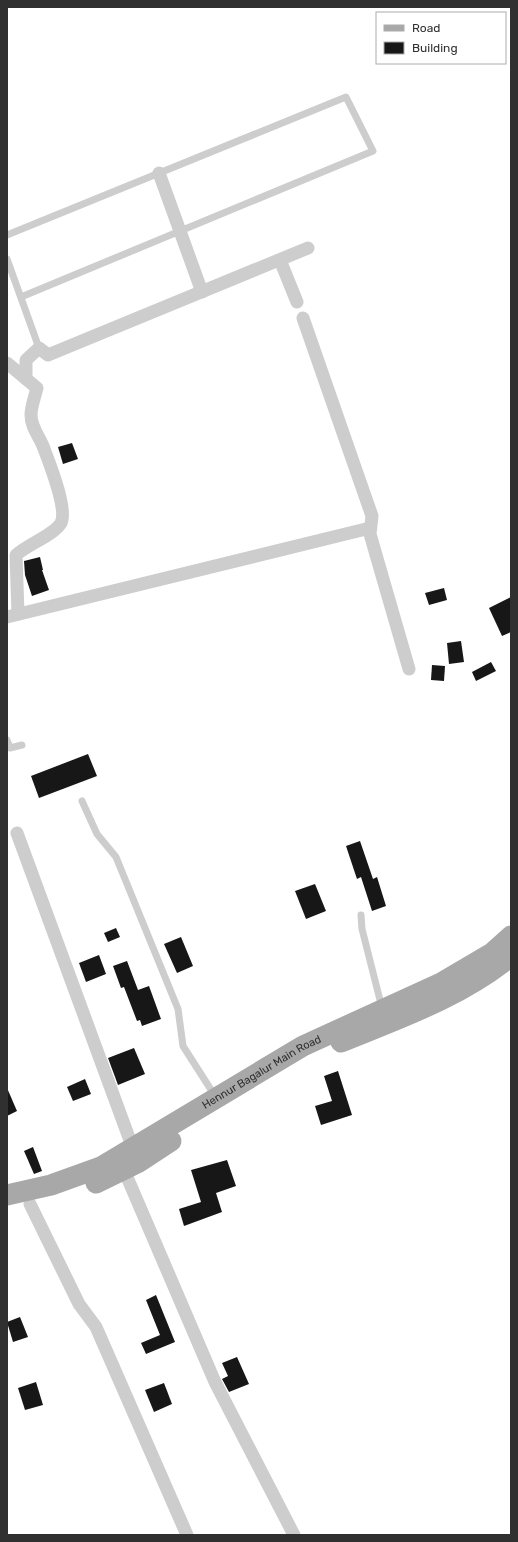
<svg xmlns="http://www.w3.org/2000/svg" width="518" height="1542" font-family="Rubik,sans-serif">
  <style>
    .building { fill: #171717 }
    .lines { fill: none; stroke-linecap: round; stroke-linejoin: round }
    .lane { stroke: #cdcdcd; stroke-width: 7 }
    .street { stroke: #cdcdcd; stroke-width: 13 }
    .primary { stroke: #a8a8a8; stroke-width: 21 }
    .labels { text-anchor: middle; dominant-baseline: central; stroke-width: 4; stroke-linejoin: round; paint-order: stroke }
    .street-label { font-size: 11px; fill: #303030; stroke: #fff }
  </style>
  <rect width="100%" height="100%" fill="#fff"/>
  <g class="building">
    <polygon points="72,443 78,459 63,464 58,447"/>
    <polygon points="40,557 43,570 42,570 49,590 32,596 25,575 24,561"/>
    <polygon points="444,588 447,600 429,605 425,593"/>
    <polygon points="511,597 511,632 502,636 489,608"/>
    <polygon points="461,641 464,662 449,664 447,643"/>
    <polygon points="491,662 496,671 476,681 472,672"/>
    <polygon points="432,665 445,666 444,681 431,680"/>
    <polygon points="88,754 97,776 39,798 31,776"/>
    <polygon points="360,841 373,879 377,877 386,906 372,911 361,877 357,879 346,846"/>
    <polygon points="315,884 326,911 306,919 295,891"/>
    <polygon points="116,928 120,937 108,942 104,933"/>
    <polygon points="181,937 193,966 177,973 164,944"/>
    <polygon points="99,955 106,974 86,982 79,963"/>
    <polygon points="127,961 138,990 149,986 161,1019 142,1026 140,1020 137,1021 124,987 121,988 113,966"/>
    <polygon points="134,1048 145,1074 118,1085 108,1058"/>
    <polygon points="338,1071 352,1115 321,1125 315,1106 332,1101 324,1076"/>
    <polygon points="85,1079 91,1094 73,1101 67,1087"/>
    <polygon points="7,1088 17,1111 7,1116"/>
    <polygon points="33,1147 42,1171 34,1174 24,1151"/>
    <polygon points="227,1160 236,1186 216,1193 222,1212 184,1226 179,1209 201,1202 191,1170"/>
    <polygon points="156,1295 175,1342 146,1354 141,1343 160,1335 146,1300"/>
    <polygon points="20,1317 28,1337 13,1342 7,1322"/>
    <polygon points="237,1357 249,1384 229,1392 222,1379 228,1376 222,1363"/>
    <polygon points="36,1382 43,1405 25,1410 18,1388"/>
    <polygon points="164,1383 172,1404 154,1412 145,1390"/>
  </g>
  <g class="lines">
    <g class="lane">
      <polyline points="7,235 346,97 373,151 21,297"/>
      <polyline points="7,259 39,348"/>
      <polyline points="7,740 10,748 22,745"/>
      <polyline points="82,801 97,834 116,857 178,1009 183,1046 215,1096"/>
      <polyline points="361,915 362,929 382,1008"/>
    </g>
    <g class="street">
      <polyline points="159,173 202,292"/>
      <polyline points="280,260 297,302"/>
      <polyline points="303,318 372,516 370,534 409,669"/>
      <path d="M7 363 37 388C35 396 31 407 31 415 31 427 39 436 43 446 49 462 68 509 61 523 54 535 28 544 16 555L18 614"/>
      <polyline points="26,379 26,360 39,348 48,355 308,248"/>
      <polyline points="7,617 370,528"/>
      <polyline points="17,833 135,1154"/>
      <polyline points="121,1163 215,1382 294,1535"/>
      <polyline points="30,1204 79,1304 96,1327 187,1535"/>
    </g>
    <g class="primary">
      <path d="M341 1042C400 1018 461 997 511 956"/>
      <polyline points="96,1183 139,1162 171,1141"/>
      <path id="s1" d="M7 1195 51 1185 101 1167 303 1046 441 983 492 953 511 936"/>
    </g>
  </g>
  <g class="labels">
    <g class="street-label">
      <text stroke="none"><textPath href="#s1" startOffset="285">Hennur Bagalur Main Road</textPath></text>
    </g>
  </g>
  <rect width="518" height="1542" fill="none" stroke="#303030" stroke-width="16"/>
  <rect x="376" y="12" width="130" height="52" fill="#ffffff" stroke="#acacac"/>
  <rect x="384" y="25" width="20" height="6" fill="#a8a8a8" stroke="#acacac"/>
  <text x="412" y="32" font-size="12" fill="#303030">Road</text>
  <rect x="384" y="42" width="20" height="12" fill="#171717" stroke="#acacac"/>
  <text x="412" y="52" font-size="12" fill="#303030">Building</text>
</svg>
